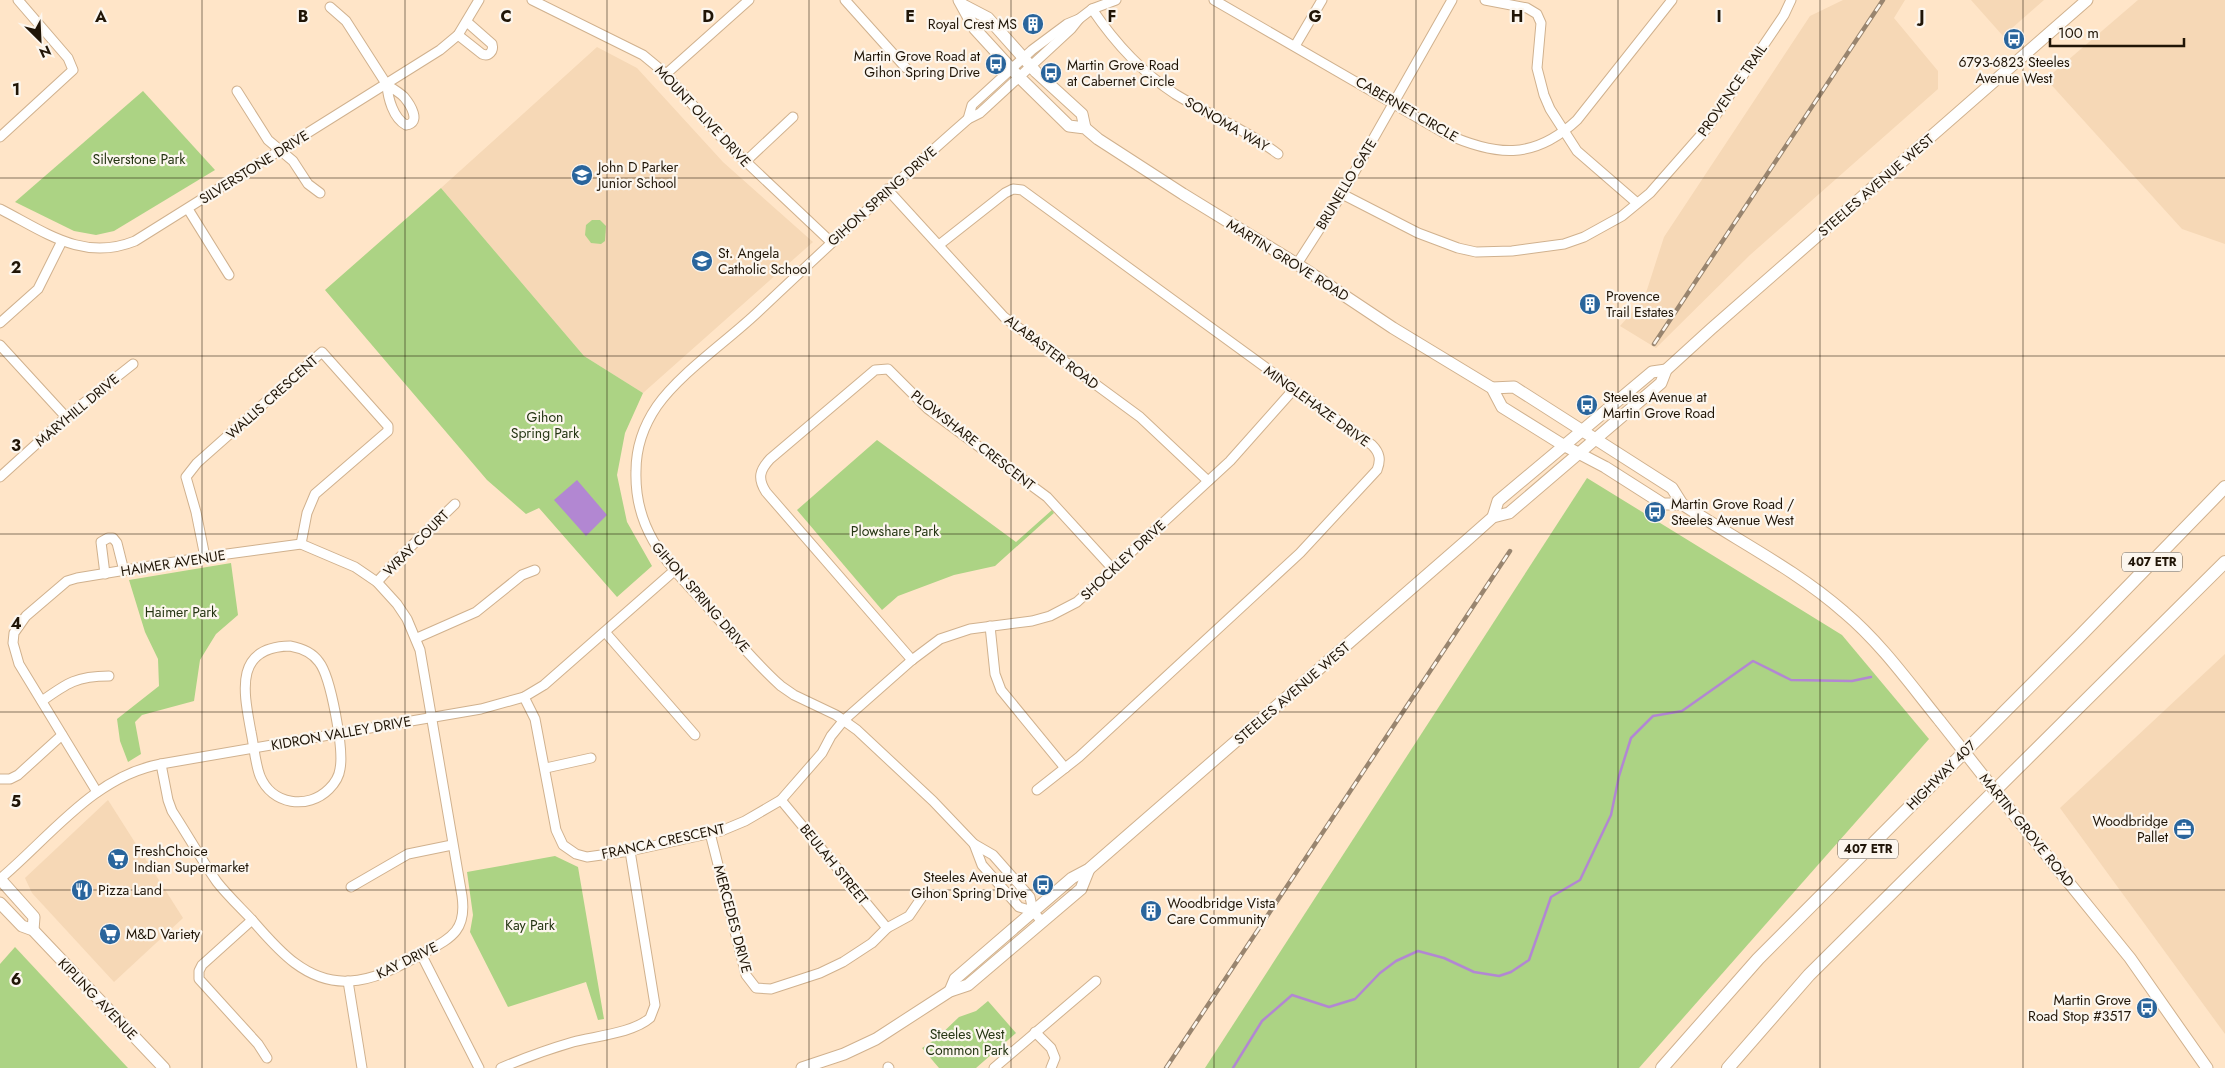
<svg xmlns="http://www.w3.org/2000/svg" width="2225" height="1068" font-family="Jost,sans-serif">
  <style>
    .built { fill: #f6d8b6 }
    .green { fill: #acd384 }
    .water { fill: #b287d2 }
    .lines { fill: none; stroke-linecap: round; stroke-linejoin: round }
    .stream { stroke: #b287d2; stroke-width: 2.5 }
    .minor-casing { stroke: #d0b18e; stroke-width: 11 }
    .major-casing { stroke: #d0b18e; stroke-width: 13 }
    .highway-casing { stroke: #d0b18e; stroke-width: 14 }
    .minor { stroke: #fff; stroke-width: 9 }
    .major { stroke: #fff; stroke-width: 11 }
    .highway { stroke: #fff; stroke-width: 12 }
    .rail-casing { stroke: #99856f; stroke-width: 4.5 }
    .rail { stroke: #fcf6ee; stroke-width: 2.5; stroke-dasharray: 8; stroke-linecap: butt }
    .major-bridge-casing { stroke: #d0b18e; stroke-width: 13; stroke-linecap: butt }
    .major-bridge { stroke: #fff; stroke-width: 11 }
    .grid { fill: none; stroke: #201507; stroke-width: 1; stroke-opacity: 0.55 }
    .labels { text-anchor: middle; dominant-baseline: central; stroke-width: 4.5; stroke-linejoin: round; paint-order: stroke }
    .shield { fill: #fcf6ee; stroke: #62584c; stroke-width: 1 }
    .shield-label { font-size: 12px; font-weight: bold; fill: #201507 }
    .poi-label { font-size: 14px; fill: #201507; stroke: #fcf6ee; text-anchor: start }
    .street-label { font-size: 14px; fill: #201507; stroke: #fcf6ee }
    .park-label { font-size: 14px; fill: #253513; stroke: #fcf6ee }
    .grid-label { font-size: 16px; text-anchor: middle; font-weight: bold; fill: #201507; stroke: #fcf6ee; stroke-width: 4.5; stroke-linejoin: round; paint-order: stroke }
  </style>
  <rect width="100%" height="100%" fill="#ffe5c8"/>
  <g class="built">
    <polygon points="1843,0 1905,0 1894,18 1938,71 1938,89 1750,255 1656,348 1620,326 1644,299 1664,237 1810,16"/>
    <polygon points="1971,0 2044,0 2003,36"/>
    <polygon points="2138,0 2225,0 2225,244 2182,229 2046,79"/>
    <polygon points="597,47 637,68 723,162 813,242 643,393 584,356 441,188"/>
    <polygon points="2225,654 2225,1034 2060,808"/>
    <polygon points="108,800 183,918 114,982 32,893 25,878"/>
  </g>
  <g class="green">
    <polygon points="143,91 215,170 114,231 96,235 74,231 15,202"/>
    <polygon points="441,188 584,356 643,393 625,433 617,475 627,522 652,566 617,597 539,508 526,514 487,480 325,290"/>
    <polygon points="592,220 600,220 606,226 605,241 601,244 591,243 585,235 586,225"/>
    <polygon points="877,440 1016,542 1052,510 1054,513 995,566 954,575 898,596 882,610 797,510"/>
    <polygon points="1587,478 1842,635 1929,739 1639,1068 1205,1068"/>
    <polygon points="231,563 238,615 216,634 200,660 194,701 142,715 135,722 141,754 128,762 120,741 117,719 159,686 158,659 145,632 129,580"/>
    <polygon points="555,856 578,867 604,1019 598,1020 586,982 508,1007 470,932 473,915 467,872"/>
    <polygon points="15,947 128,1068 0,1068 0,964"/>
    <polygon points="988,1001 1016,1033 976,1068 939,1068 922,1048 936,1039 959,1017 976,1011"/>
  </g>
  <polygon class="water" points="577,480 607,515 586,536 554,500"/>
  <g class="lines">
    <polyline class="stream" points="1233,1068 1262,1021 1292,995 1329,1007 1355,999 1380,973 1396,961 1418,951 1444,958 1474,972 1499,976 1511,972 1529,960 1551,897 1580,880 1611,815 1619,776 1631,738 1653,716 1682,711 1753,661 1791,680 1852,681 1871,677"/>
    <g class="minor-casing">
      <g id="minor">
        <polyline points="532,0 643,55 666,74 718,134 741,157 831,242"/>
        <polyline points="845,0 906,68"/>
        <path d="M1214 0 1444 133C1495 156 1533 161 1577 120L1672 0"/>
        <polyline points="1485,0 1527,8 1537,14 1541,23 1537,68 1544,95 1550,109 1577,151 1637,203"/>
        <polyline points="330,7 346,21 387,85"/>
        <path d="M1092 9C1115 43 1140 71 1175 94 1209 115 1247 130 1278 154"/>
        <path d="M458 35 482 54C489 57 494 51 492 44L467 22"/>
        <polyline points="1295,46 1322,0"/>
        <polyline points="666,74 749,0"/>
        <path d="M387 85C392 88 399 92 404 97 410 104 422 123 406 125 393 118 388 98 387 85Z"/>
        <polyline points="237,91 268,140 293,161 308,184 320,193"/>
        <polyline points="968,119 972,105 1032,50 1067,24 1079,19 1092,9 1116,0"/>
        <polyline points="0,137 73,70 68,58 18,0"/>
        <polyline points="745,162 793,117"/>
        <polyline points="887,189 1004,317 1140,417 1208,481"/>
        <polyline points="1342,194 1418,233 1458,248 1476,252 1512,251 1564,244 1584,237 1622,216 1650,193 1708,127 1784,15 1791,0"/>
        <path d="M0 209C45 232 83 262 135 241L440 50 458 35 479 0"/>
        <polyline points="188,209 229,275"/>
        <path d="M939 245 1005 193 1013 189 1022 190 1372 445C1380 453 1381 460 1377 470L1300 553 1079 757 1037 790"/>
        <polyline points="1297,264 1342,194 1452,0"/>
        <polyline points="0,323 38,289 62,241"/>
        <polyline points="0,345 66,417"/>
        <polyline points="0,477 66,417 133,364"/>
        <polyline points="205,557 196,512 186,477 197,463 322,352 388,426 388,431 315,494 307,513 301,544"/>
        <polyline points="105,574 101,542 108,538 113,538 117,543 124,571"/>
        <polyline points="377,582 400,557 455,504"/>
        <polyline points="990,626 995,674 1001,690 1065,768"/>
        <polyline points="605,632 695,735"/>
        <polyline points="417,638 476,612 522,575 535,570"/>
        <path d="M290 646C301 648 312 652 319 662 331 677 344 750 340 769 339 777 335 783 329 789 308 810 272 805 260 776 255 763 254 746 251 732 244 693 233 647 290 646Z"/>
        <path d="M912 660 766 492C757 478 760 470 770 459L875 370 888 369 928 409 1047 497 1113 569"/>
        <polyline points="524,697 535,719 556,830 563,845 576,854 587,857 630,851 721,831 745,821 781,800 822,753 831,736 844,720 912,660 940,639 970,629 1032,621 1050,616 1077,602 1230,461 1294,389"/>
        <path d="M42 701C67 683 77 676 109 676"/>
        <polyline points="546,768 591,758"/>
        <polyline points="0,779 10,779 18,775 62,735"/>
        <path d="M97 792 19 664 13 643 14 633 26 616 67 581 77 578 205 557 301 544 355 567 377 582 397 604 407 619 420 650 462 896C467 931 451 938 424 953 401 965 376 980 350 981 307 984 278 950 253 921 241 908 228 896 217 882 201 859 187 834 172 811L168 800 161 764"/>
        <polyline points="781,800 887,928"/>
        <polyline points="710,833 746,975 756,988 771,989 820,973 843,962 872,943 887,928 909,916 922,897"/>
        <polyline points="974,844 982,865 1019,907 1033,911"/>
        <path d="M0 879C50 837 94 776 161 764L481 709 524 697 544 685 675 570"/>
        <polyline points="351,887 408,854 452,845"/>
        <polyline points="252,920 202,965 199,971 199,979 258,1044 267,1058"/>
        <path d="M1042 922 1033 911 1030 897 993 855 974 844 933 801 857 730 836 715 794 695 781 686C756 664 735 638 713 613 673 568 634 536 636 471 636 448 644 425 657 406 681 372 729 340 760 310 829 245 897 181 968 119L980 113 1071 29 1079 19"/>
        <polyline points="421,954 479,1068"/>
        <polyline points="348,981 362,1068"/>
        <polyline points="1035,1032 1051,1048 1055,1058 1051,1068"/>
        <polyline points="888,1067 889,1068"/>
        <path d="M501 1068C524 1058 549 1049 573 1042 596 1036 633 1033 650 1018L655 1005 630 851"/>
        <polyline points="994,1068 1096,981"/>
      </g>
    </g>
    <g class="major-casing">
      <g id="major">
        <polyline points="959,0 975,29 1019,77 1069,126 1085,128 1098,139 1183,194 1297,264 1393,328 1492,388 1502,407 1563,445 1605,467 1663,504 1682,504"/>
        <polyline points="963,5 988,18 1036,72 1082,114 1085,128"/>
        <path d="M1492 388 1514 387 1672 488 1682 504C1736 540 1795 569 1844 612 1881 643 1910 684 1940 721"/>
        <polyline points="1493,517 1498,501 1652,372 1666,370"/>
        <polyline points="2022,825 2130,958 2207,1068"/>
        <polyline points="0,879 34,917 33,930"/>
        <polyline points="0,903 22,926 33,930 164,1068"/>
        <polyline points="950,991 955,979 1072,878 1089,869 1466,541 1493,517 1509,513 1661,383 1666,370 1711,329 2087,0"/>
        <polyline points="802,1068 844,1054 876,1039 950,991 968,985 1081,889 1089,869"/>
      </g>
    </g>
    <g class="highway-casing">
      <g id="highway">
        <polyline points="1662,1068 1758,959 2080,636 2225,487"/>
        <polyline points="1728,1068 1809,975 2225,562"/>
      </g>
    </g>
    <use href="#minor" class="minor"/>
    <use href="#major" class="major"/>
    <use href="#highway" class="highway"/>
    <g class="rail-casing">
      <g id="rail">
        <polyline points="1654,344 1883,0"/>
        <polyline points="1166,1068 1510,551"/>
      </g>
    </g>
    <use href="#rail" class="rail"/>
    <g class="major-bridge-casing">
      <polyline id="major-bridge" points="1940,721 2022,825"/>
    </g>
    <use href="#major-bridge" class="major-bridge"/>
  </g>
  <path class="grid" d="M202 0V1068M405 0V1068M607 0V1068M809 0V1068M1011 0V1068M1214 0V1068M1416 0V1068M1618 0V1068M1820 0V1068M2023 0V1068M0 178H2225M0 356H2225M0 534H2225M0 712H2225M0 890H2225"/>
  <defs>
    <g id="building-disc" transform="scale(1.125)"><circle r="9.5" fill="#2a659c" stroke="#fcf6ee"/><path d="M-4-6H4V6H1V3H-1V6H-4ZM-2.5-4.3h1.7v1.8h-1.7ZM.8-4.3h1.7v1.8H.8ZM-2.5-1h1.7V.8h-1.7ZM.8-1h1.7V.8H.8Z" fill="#fff"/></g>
    <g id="bus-disc" transform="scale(1.125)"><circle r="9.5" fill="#2a659c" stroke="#fcf6ee"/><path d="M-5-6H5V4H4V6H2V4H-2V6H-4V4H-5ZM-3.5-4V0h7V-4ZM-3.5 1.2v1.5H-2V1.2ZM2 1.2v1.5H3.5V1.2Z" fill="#fff"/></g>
    <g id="school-disc" transform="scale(1.125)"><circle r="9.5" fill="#2a659c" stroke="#fcf6ee"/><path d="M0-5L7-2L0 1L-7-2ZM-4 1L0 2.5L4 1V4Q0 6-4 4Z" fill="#fff"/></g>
    <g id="office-disc" transform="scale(1.125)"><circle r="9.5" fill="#2a659c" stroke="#fcf6ee"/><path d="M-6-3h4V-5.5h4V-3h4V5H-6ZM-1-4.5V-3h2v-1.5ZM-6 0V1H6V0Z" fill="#fff"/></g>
    <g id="supermarket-disc" transform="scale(1.125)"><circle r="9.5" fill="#2a659c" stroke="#fcf6ee"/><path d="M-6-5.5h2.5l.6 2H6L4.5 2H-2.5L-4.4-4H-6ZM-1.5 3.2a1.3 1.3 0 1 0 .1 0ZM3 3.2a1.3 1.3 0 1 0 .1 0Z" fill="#fff"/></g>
    <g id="restaurant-disc" transform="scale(1.125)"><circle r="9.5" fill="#2a659c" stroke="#fcf6ee"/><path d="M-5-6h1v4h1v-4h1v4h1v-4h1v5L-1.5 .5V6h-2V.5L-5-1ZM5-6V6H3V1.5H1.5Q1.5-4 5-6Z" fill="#fff"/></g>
  </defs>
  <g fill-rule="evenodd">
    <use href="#building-disc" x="1033" y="24"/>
    <use href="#bus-disc" x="2014" y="39"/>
    <use href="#bus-disc" x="996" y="64"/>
    <use href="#bus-disc" x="1051" y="73"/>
    <use href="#school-disc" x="582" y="175"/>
    <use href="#school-disc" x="702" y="261"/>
    <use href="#building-disc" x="1590" y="304"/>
    <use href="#bus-disc" x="1587" y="405"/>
    <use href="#bus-disc" x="1655" y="512"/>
    <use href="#office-disc" x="2184" y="829"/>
    <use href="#supermarket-disc" x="118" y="859"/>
    <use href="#bus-disc" x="1043" y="885"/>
    <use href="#restaurant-disc" x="82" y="890"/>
    <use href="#building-disc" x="1151" y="911"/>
    <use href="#supermarket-disc" x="110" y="934"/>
    <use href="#bus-disc" x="2147" y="1008"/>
  </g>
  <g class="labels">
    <g class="shield">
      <rect x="2122" y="552.5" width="60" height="19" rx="4"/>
      <rect x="1838" y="839.5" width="60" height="19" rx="4"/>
    </g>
    <g class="shield-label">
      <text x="2152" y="562">407 ETR</text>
      <text x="1868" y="849">407 ETR</text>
    </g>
    <g class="poi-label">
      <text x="1017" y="24" text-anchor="end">Royal Crest MS</text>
      <text x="980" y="56" text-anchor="end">Martin Grove Road at<tspan x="980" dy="16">Gihon Spring Drive</tspan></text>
      <text x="2014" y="62" text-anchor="middle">6793-6823 Steeles<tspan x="2014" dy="16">Avenue West</tspan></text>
      <text x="1067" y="65">Martin Grove Road<tspan x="1067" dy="16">at Cabernet Circle</tspan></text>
      <text x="598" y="167">John D Parker<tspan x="598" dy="16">Junior School</tspan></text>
      <text x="718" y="253">St. Angela<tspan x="718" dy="16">Catholic School</tspan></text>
      <text x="1606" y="296">Provence<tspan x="1606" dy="16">Trail Estates</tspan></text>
      <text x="1603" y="397">Steeles Avenue at<tspan x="1603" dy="16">Martin Grove Road</tspan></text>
      <text x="1671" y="504">Martin Grove Road /<tspan x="1671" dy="16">Steeles Avenue West</tspan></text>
      <text x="2168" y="821" text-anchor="end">Woodbridge<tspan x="2168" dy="16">Pallet</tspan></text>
      <text x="134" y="851">FreshChoice<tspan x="134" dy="16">Indian Supermarket</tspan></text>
      <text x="1027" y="877" text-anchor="end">Steeles Avenue at<tspan x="1027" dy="16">Gihon Spring Drive</tspan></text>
      <text x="98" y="890">Pizza Land</text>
      <text x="1167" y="903">Woodbridge Vista<tspan x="1167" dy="16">Care Community</tspan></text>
      <text x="126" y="934">M&amp;D Variety</text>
      <text x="2131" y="1000" text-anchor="end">Martin Grove<tspan x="2131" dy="16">Road Stop #3517</tspan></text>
    </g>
    <g class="street-label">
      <text transform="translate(1732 90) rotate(-55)">PROVENCE TRAIL</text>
      <text transform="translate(1407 109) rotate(30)">CABERNET CIRCLE</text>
      <text transform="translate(703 116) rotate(47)">MOUNT OLIVE DRIVE</text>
      <text transform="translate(1227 124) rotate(30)">SONOMA WAY</text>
      <text transform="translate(254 167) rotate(-32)">SILVERSTONE DRIVE</text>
      <text transform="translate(1346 184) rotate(-59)">BRUNELLO GATE</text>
      <text transform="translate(1876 185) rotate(-41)">STEELES AVENUE WEST</text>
      <text transform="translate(882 196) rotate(-42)">GIHON SPRING DRIVE</text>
      <text transform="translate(1288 260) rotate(32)">MARTIN GROVE ROAD</text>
      <text transform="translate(1052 352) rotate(37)">ALABASTER ROAD</text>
      <text transform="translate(272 397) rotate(-42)">WALLIS CRESCENT</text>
      <text transform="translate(1317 406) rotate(36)">MINGLEHAZE DRIVE</text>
      <text transform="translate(77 410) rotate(-40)">MARYHILL DRIVE</text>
      <text transform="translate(973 440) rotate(38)">PLOWSHARE CRESCENT</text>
      <text transform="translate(416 543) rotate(-45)">WRAY COURT</text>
      <text transform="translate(1123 560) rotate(-43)">SHOCKLEY DRIVE</text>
      <text transform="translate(173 563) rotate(-9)">HAIMER AVENUE</text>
      <text transform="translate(701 597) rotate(49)">GIHON SPRING DRIVE</text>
      <text transform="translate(1292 693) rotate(-41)">STEELES AVENUE WEST</text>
      <text transform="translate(341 733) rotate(-10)">KIDRON VALLEY DRIVE</text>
      <text transform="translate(1941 775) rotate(-45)">HIGHWAY 407</text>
      <text transform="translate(2027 830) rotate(51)">MARTIN GROVE ROAD</text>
      <text transform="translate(663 841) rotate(-12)">FRANCA CRESCENT</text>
      <text transform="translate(834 864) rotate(51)">BEULAH STREET</text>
      <text transform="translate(733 919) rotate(75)">MERCEDES DRIVE</text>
      <text transform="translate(407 960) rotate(-26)">KAY DRIVE</text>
      <text transform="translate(98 999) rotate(46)">KIPLING AVENUE</text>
    </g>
    <g class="park-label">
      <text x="139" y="159">Silverstone Park</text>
      <text x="545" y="417">Gihon<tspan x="545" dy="16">Spring Park</tspan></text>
      <text x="895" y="531">Plowshare Park</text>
      <text x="181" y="612">Haimer Park</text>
      <text x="530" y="925">Kay Park</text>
      <text x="967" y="1034">Steeles West<tspan x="967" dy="16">Common Park</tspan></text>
    </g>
  </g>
  <g class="grid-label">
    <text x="101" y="22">A</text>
    <text x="303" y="22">B</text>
    <text x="506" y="22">C</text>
    <text x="708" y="22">D</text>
    <text x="910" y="22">E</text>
    <text x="1112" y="22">F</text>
    <text x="1315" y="22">G</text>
    <text x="1517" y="22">H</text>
    <text x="1719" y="22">I</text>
    <text x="1922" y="22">J</text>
    <text x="16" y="95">1</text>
    <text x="16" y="273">2</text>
    <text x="16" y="451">3</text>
    <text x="16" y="629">4</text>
    <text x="16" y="807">5</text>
    <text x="16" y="985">6</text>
  </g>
  <g transform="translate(40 40) rotate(156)" stroke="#fcf6ee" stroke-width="4" paint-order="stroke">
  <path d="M0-4L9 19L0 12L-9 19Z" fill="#201507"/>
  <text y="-8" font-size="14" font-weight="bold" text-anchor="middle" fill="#201507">N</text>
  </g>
  <path d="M2050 38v8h134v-8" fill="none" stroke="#201507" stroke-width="2.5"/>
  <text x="2058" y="38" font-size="15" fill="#201507" stroke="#fcf6ee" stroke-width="4" paint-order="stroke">100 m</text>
</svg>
